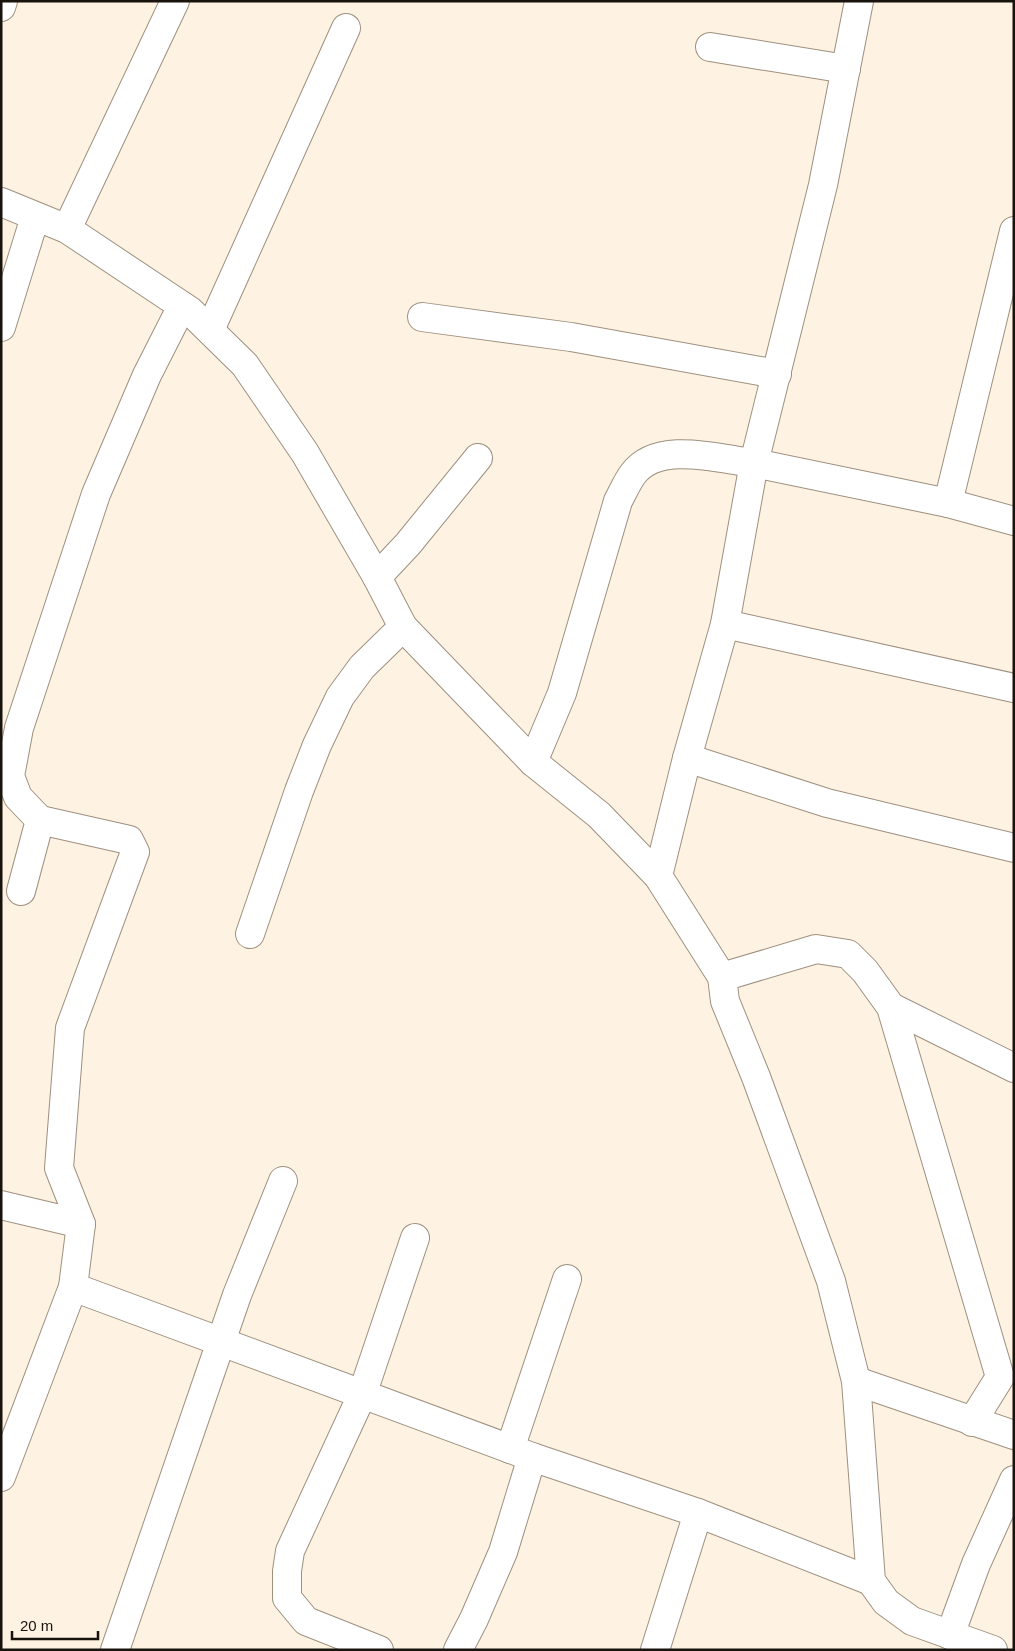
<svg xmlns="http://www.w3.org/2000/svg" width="1015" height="1651" font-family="Arial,sans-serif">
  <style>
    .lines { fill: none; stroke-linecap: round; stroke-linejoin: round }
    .minor-casing { stroke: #9e907f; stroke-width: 30 }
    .minor { stroke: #fff; stroke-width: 28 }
  </style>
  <rect width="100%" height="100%" fill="#fef2e3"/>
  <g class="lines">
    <g class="minor-casing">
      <g id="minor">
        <polyline points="1,7 3,1"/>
        <polyline points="710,47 846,69"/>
        <polyline points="1,202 67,229 190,311 245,365 305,453 377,577 403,627 533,762 599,815 658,876 722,977 725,1001 756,1077 831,1281 856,1381 871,1581 886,1602 912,1621 993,1650"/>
        <polyline points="67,229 175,1"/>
        <polyline points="422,317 571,337 777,374"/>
        <polyline points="1,327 35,217"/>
        <polyline points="210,330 346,28"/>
        <polyline points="948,503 1014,521"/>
        <polyline points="377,577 408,544 478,458"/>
        <polyline points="725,624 1014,688"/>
        <polyline points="687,758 827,803 1014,848"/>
        <path d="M533 762 562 693 618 501C623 492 627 482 633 474 658 440 719 459 754 463L823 185 859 1"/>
        <polyline points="40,820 129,840 135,852 70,1028 59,1168 81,1224 73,1287 532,1457 698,1513 871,1581"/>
        <polyline points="658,876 687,758 725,624 754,463 948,503 1014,231"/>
        <polyline points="21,891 40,820 18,797 10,776 19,728 96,494 147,375 182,306"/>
        <polyline points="250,934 299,791 317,745 340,697 362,667 403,627"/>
        <polyline points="722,977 816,949 848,954 865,971 891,1007 1000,1377 972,1422"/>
        <polyline points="891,1007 1014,1068"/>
        <polyline points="1,1205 81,1224"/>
        <polyline points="856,1381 1014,1435"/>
        <polyline points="510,1449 567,1279"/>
        <polyline points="1,1477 73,1287"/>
        <polyline points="950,1635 976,1564 1014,1480"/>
        <polyline points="115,1650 237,1295 283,1181"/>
        <polyline points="379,1650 306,1621 287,1598 287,1571 290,1551 362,1395 415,1238"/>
        <polyline points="458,1650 474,1619 503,1552 532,1457"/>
        <polyline points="655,1650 698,1513"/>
      </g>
    </g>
    <use href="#minor" class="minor"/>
  </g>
  <rect width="1015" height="1651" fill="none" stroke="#18130d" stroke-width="5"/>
  <path d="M12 1631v8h86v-8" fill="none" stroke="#18130d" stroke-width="2.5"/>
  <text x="20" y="1631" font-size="15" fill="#18130d" stroke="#fef2e3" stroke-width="4" paint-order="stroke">20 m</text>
</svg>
